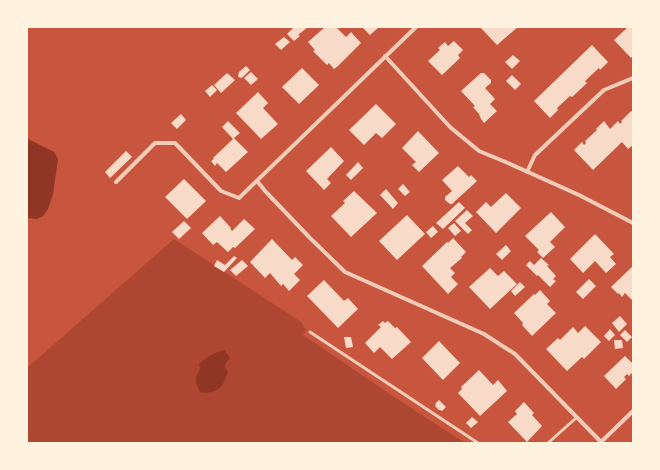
<svg xmlns="http://www.w3.org/2000/svg" width="660" height="470" font-family="'Sofia Sans Condensed',sans-serif">
  <style>
    .green { fill: #ae4732 }
    .water { fill: #8f3625 }
    .building { fill: #f7dbc8 }
    .lines { fill: none; stroke-linecap: round; stroke-linejoin: round }
    .service { stroke: #f1ccb7; stroke-width: 3 }
    .minor { stroke: #f1ccb7; stroke-width: 4 }
  </style>
  <rect width="100%" height="100%" fill="#c8553d"/>
  <polygon class="green" points="174,239 301,322 306,330 303,335 394,397 465,443 27,443 27,368"/>
  <g class="water">
    <polygon points="27,137 30,140 54,152 58,159 53,194 48,209 43,216 37,219 27,218"/>
    <path d="M224 350 228 355 230 358 224 366 228 372C226 376 225 382 222 385 217 392 208 394 200 392L196 383V377L200 369 199 364C205 358 215 352 224 350Z"/>
  </g>
  <g class="building">
    <polygon points="294,27 308,27 298,35 300,36 294,41 287,34"/>
    <polygon points="325,27 336,27 346,37 351,32 361,43 338,66 334,69 329,63 327,65 313,51 315,50 308,42"/>
    <polygon points="362,27 379,27 370,35"/>
    <polygon points="480,27 518,27 497,45"/>
    <polygon points="628,27 633,27 633,55 631,58 614,40"/>
    <polygon points="284,37 290,42 281,50 275,44"/>
    <polygon points="454,41 463,50 458,55 460,58 442,75 428,61 440,50 438,48 445,42 448,46"/>
    <polygon points="592,45 608,62 600,70 599,68 585,81 587,83 572,97 570,96 557,108 558,110 550,118 534,101"/>
    <polygon points="513,55 520,61 512,69 505,62"/>
    <polygon points="246,66 250,70 243,77 240,78 238,76 239,72"/>
    <polygon points="302,68 319,85 299,104 282,87"/>
    <polygon points="251,72 258,79 251,85 244,78"/>
    <polygon points="227,73 235,80 221,93 214,85"/>
    <polygon points="481,73 484,73 491,80 491,83 485,88 495,99 490,104 497,111 484,123 481,119 479,114 473,107 475,106 461,91"/>
    <polygon points="512,75 521,84 515,90 506,81"/>
    <polygon points="212,85 217,90 210,97 205,91"/>
    <polygon points="258,92 268,103 263,108 278,124 261,139 236,113"/>
    <polygon points="376,104 396,124 382,138 376,133 364,145 349,130"/>
    <polygon points="631,111 632,112 633,111 633,145 628,149 622,142 593,170 574,150 582,142 584,145 586,143 585,141 597,130 596,129 604,121 610,129 618,121 620,124 622,122 621,121"/>
    <polygon points="181,114 186,120 177,129 171,123"/>
    <polygon points="228,121 240,133 234,138 248,152 226,172 217,163 215,166 211,161 214,159 213,158 233,139 222,127"/>
    <polygon points="418,131 439,153 419,172 412,165 416,162 402,148"/>
    <polygon points="331,147 344,161 327,179 331,183 324,190 306,171"/>
    <polygon points="126,151 132,157 110,178 105,172"/>
    <polygon points="358,162 363,168 351,180 346,175"/>
    <polygon points="458,166 469,177 471,175 477,181 452,204 450,204 445,200 445,197 452,191 442,180"/>
    <polygon points="184,179 206,201 187,219 165,197"/>
    <polygon points="403,184 410,192 405,196 398,189"/>
    <polygon points="386,189 398,203 393,209 380,195"/>
    <polygon points="354,191 377,213 351,237 331,216 345,203 343,201"/>
    <polygon points="506,193 521,208 496,233 476,212 486,202 491,207"/>
    <polygon points="459,202 465,208 443,229 436,223"/>
    <polygon points="467,210 473,216 465,223 472,230 468,234 455,221"/>
    <polygon points="551,212 565,227 550,242 555,247 543,258 537,252 539,250 525,236"/>
    <polygon points="407,215 425,234 397,260 379,241"/>
    <polygon points="220,216 231,228 230,228 232,231 244,219 255,229 235,248 233,247 228,252 217,242 213,245 202,233"/>
    <polygon points="184,221 191,228 179,239 172,232"/>
    <polygon points="454,223 461,231 455,236 448,228"/>
    <polygon points="433,226 438,232 431,238 426,232"/>
    <polygon points="595,234 614,254 610,257 616,264 606,273 595,261 583,273 570,259"/>
    <polygon points="453,238 466,252 461,257 462,258 450,268 455,273 451,277 458,284 448,294 422,266 447,242 448,243"/>
    <polygon points="272,239 292,260 295,257 303,265 294,274 300,280 289,291 283,284 281,286 270,273 265,278 250,262"/>
    <polygon points="506,245 511,251 502,260 496,254"/>
    <polygon points="234,256 237,258 224,272 214,266 217,260 225,265"/>
    <polygon points="541,258 549,265 547,266 556,276 553,279 556,281 550,287 538,275 537,276 526,265 530,261 534,265"/>
    <polygon points="242,260 248,266 236,276 230,270"/>
    <polygon points="633,266 633,301 625,293 622,297 619,293 618,294 611,287"/>
    <polygon points="490,268 498,276 504,271 517,284 490,309 469,287"/>
    <polygon points="589,279 596,286 583,299 576,292"/>
    <polygon points="324,280 344,301 348,298 358,309 338,328 307,296"/>
    <polygon points="520,282 525,287 515,296 511,291"/>
    <polygon points="540,290 550,301 547,304 556,313 532,336 522,325 523,323 514,313 534,294 535,295"/>
    <polygon points="620,316 627,324 619,332 612,323"/>
    <polygon points="383,321 385,323 388,321 395,328 397,327 411,342 392,359 380,347 374,353 365,343 381,327 378,325"/>
    <polygon points="585,326 601,342 584,359 582,357 567,371 546,349 558,338 560,340 573,327 578,333"/>
    <polygon points="610,329 615,335 609,341 604,336"/>
    <polygon points="625,330 632,337 627,342 620,335"/>
    <polygon points="344,337 351,337 353,347 346,348"/>
    <polygon points="614,340 622,340 623,348 615,349"/>
    <polygon points="439,341 460,363 443,380 422,358"/>
    <polygon points="625,356 633,364 633,372 629,376 627,374 624,377 626,379 616,389 604,376"/>
    <polygon points="479,370 493,385 498,380 507,391 480,416 458,393 462,389 461,387"/>
    <polygon points="439,400 446,407 442,411 440,410 439,410 435,406 436,405 435,404"/>
    <polygon points="524,402 534,413 532,415 542,426 527,442 508,422 517,414 515,411"/>
    <polygon points="472,417 478,422 471,428 466,423"/>
  </g>
  <g class="lines">
    <g class="service">
      <polyline points="310,332 478,443"/>
      <polyline points="548,443 576,418"/>
    </g>
    <g class="minor">
      <polyline points="385,56 450,127 479,151 508,163 579,195 633,223"/>
      <polyline points="527,172 535,155 604,90 633,78"/>
      <polyline points="257,181 266,192 310,238 345,272 484,334 515,354 602,443"/>
      <polyline points="116,182 155,143 175,143 221,191 239,198 416,27"/>
      <polyline points="601,442 633,411"/>
    </g>
  </g>
  <rect width="660" height="470" fill="none" stroke="#fff3e0" stroke-width="56"/>
</svg>
